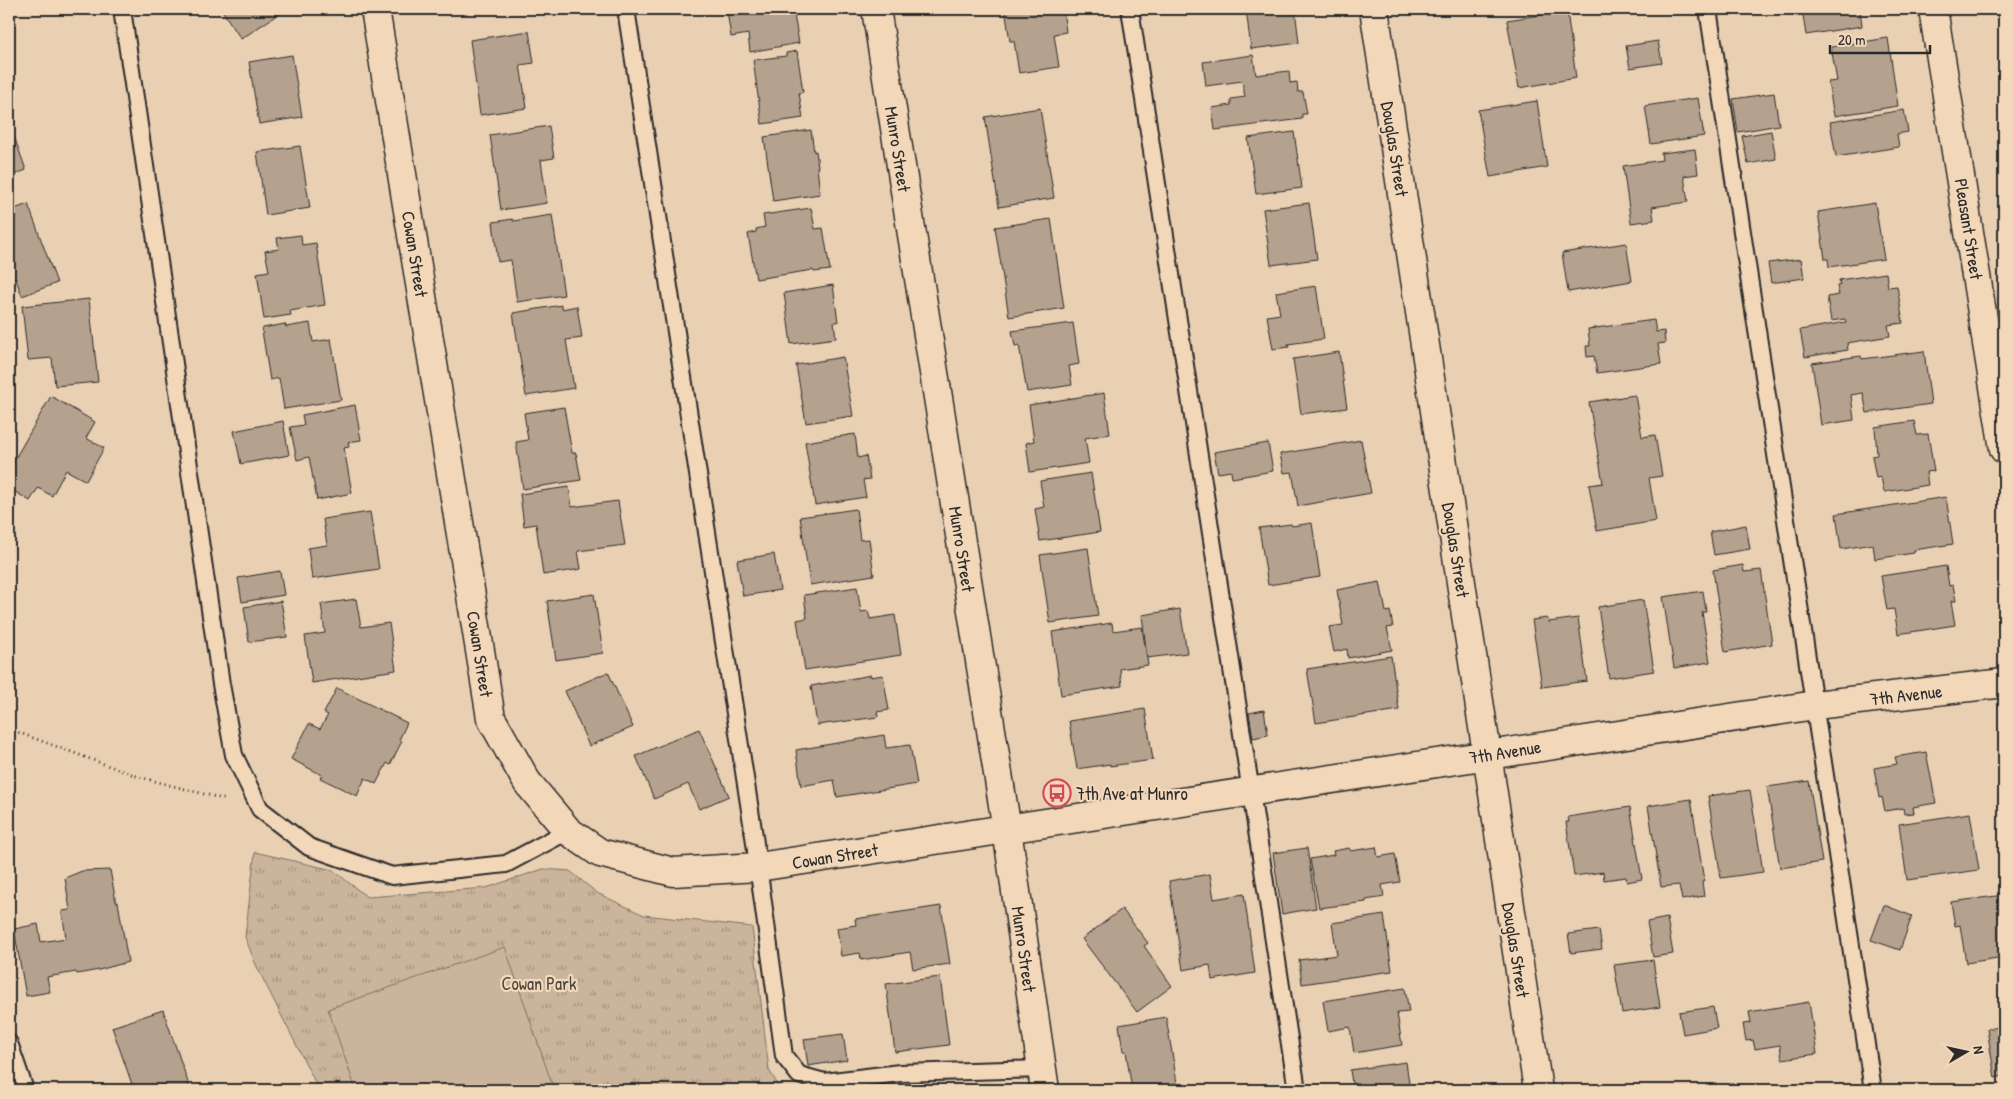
<svg xmlns="http://www.w3.org/2000/svg" width="2013" height="1099" font-family="'Patrick Hand',sans-serif">
  <style>
    .park { fill: url(#park-tufts); stroke: #7a7064 }
    .pitch { fill: #cab59c; stroke: #7a7064 }
    .building { fill: #b4a28e; stroke: #2b2b2b }
    .lines { fill: none; stroke-linecap: round; stroke-linejoin: round }
    .lane-casing { stroke: #2b2b2b; stroke-width: 20 }
    .street-casing { stroke: #2b2b2b; stroke-width: 31 }
    .path { stroke: #2b2b2b; stroke-width: 3; stroke-dasharray: 1 4; stroke-linecap: butt }
    .lane { stroke: #f2d7b9; stroke-width: 16 }
    .street { stroke: #f2d7b9; stroke-width: 28 }
    .labels { text-anchor: middle; dominant-baseline: central; stroke-width: 4.5; stroke-linejoin: round; paint-order: stroke }
    .street-label { font-size: 18px; fill: #2b2b2b; stroke: #f2d7b9 }
    .poi-label { font-size: 18px; fill: #2b2b2b; stroke: #f2d7b9; text-anchor: start }
    .park-label { font-size: 18px; fill: #4b4742; stroke: #f2d7b9 }
  </style>
  <defs>
    <pattern id="park-tufts" width="24" height="20" patternUnits="userSpaceOnUse" patternTransform="scale(1.25)"><rect width="24" height="20" fill="#cab59c"/><path d="M3 7l-1-3M5 7V3M7 7l1-3M15 17l-1-3M17 17v-4M19 17l1-3" fill="none" stroke="#a4937f"/></pattern>
  </defs>
  <rect width="100%" height="100%" fill="#ead0b3"/>
  <filter id="ink" filterUnits="userSpaceOnUse"><feTurbulence type="fractalNoise" baseFrequency=".02" numOctaves="2"/><feDisplacementMap in="SourceGraphic" scale="10" xChannelSelector="R" yChannelSelector="G"/><feConvolveMatrix kernelMatrix="1 2 1 2 8 2 1 2 1" color-interpolation-filters="sRGB"/></filter>
  <g filter="url(#ink)">
    <polygon class="park" points="255,852 333,870 367,897 486,888 543,869 570,871 597,893 644,915 752,927 769,1070 781,1090 319,1090 256,965 245,937"/>
    <polygon class="pitch" points="505,947 554,1090 356,1090 328,1009"/>
    <g class="building">
      <polygon points="221,9 281,9 283,11 241,39"/>
      <polygon points="741,9 793,9 799,43 750,52 748,34 731,37 727,11"/>
      <polygon points="1005,9 1063,9 1066,32 1054,34 1059,67 1019,73 1014,41 1010,41"/>
      <polygon points="1246,9 1295,9 1299,43 1251,49"/>
      <polygon points="1802,9 1862,9 1860,9 1862,26 1806,35"/>
      <polygon points="1567,11 1576,78 1519,88 1507,20"/>
      <polygon points="529,31 534,63 520,65 527,108 480,115 470,40"/>
      <polygon points="1888,38 1898,106 1834,116 1828,82 1837,81 1831,47"/>
      <polygon points="1658,41 1662,63 1630,68 1626,46"/>
      <polygon points="797,51 803,92 799,93 803,118 762,124 753,60 786,56 786,53"/>
      <polygon points="292,55 302,117 259,124 249,62"/>
      <polygon points="1253,55 1256,75 1289,71 1290,83 1297,82 1298,92 1303,92 1307,114 1302,114 1302,119 1215,130 1212,108 1231,105 1231,99 1245,97 1242,81 1206,86 1203,62"/>
      <polygon points="1774,93 1779,125 1738,132 1733,99"/>
      <polygon points="1698,98 1704,136 1651,144 1645,106"/>
      <polygon points="1537,101 1547,167 1490,177 1478,110"/>
      <polygon points="1040,108 1054,198 999,207 985,117"/>
      <polygon points="1904,110 1908,132 1897,134 1899,147 1836,157 1830,122"/>
      <polygon points="9,122 26,170 9,177"/>
      <polygon points="549,126 554,158 541,160 547,203 501,210 490,135"/>
      <polygon points="811,130 814,152 816,151 818,167 817,167 820,194 773,201 764,137"/>
      <polygon points="1771,131 1776,159 1748,164 1742,136"/>
      <polygon points="1294,132 1302,188 1256,194 1248,138"/>
      <polygon points="300,146 310,208 266,215 257,152"/>
      <polygon points="1695,149 1698,174 1684,176 1688,202 1652,207 1654,220 1631,223 1623,166 1662,160 1661,153"/>
      <polygon points="1309,203 1317,259 1271,265 1263,209"/>
      <polygon points="1875,203 1884,259 1829,267 1828,259 1825,259 1818,212"/>
      <polygon points="28,204 57,283 22,296 15,277 9,279 9,211"/>
      <polygon points="811,208 815,229 823,228 830,270 814,272 813,270 756,279 748,234 756,232 756,229 765,227 763,215"/>
      <polygon points="552,215 564,295 517,302 511,260 498,262 493,222 513,219 513,221"/>
      <polygon points="1051,219 1064,308 1009,317 995,227"/>
      <polygon points="301,235 302,245 316,243 325,305 290,311 291,315 264,319 257,273 269,271 265,251 279,249 277,238"/>
      <polygon points="1626,243 1632,281 1568,292 1562,253"/>
      <polygon points="1801,259 1804,278 1771,283 1768,263"/>
      <polygon points="1886,273 1888,287 1897,286 1903,323 1888,325 1890,336 1847,343 1848,350 1805,357 1800,330 1846,322 1845,319 1831,321 1827,297 1839,295 1837,286 1840,285 1839,280"/>
      <polygon points="833,285 838,322 834,322 836,338 791,344 784,293"/>
      <polygon points="1316,286 1324,339 1288,344 1289,347 1273,349 1267,316 1280,314 1276,292"/>
      <polygon points="89,299 98,382 55,386 52,358 28,360 22,306"/>
      <polygon points="562,305 562,309 577,306 582,338 566,340 574,388 526,396 513,313"/>
      <polygon points="1654,320 1656,332 1664,331 1665,343 1658,344 1661,364 1597,373 1594,356 1587,357 1586,346 1590,346 1588,329"/>
      <polygon points="310,323 313,342 331,339 341,400 284,409 279,378 270,380 262,331 263,328 285,324 286,327"/>
      <polygon points="1073,323 1079,364 1069,366 1072,385 1027,392 1019,345 1015,346 1012,331"/>
      <polygon points="1924,351 1931,404 1867,413 1863,393 1851,395 1854,420 1821,425 1812,363 1861,356 1862,359"/>
      <polygon points="1339,352 1347,408 1301,414 1293,359"/>
      <polygon points="843,357 853,416 806,423 796,365"/>
      <polygon points="1104,393 1110,434 1085,438 1089,463 1030,472 1026,443 1034,441 1029,405"/>
      <polygon points="1635,395 1642,437 1655,435 1662,476 1649,478 1656,521 1597,531 1589,485 1603,483 1589,402"/>
      <polygon points="51,396 95,422 86,438 104,448 86,481 66,470 52,496 38,488 30,501 14,491 9,481 9,469"/>
      <polygon points="355,405 361,440 348,442 349,447 344,448 352,493 317,500 309,457 297,460 290,427 304,425 302,415"/>
      <polygon points="564,407 572,453 576,453 581,480 523,489 516,442 528,440 524,413"/>
      <polygon points="283,421 289,455 241,464 234,431"/>
      <polygon points="1914,421 1917,435 1928,434 1934,471 1926,472 1928,485 1884,492 1881,477 1876,478 1872,456 1877,455 1875,427"/>
      <polygon points="855,434 858,458 866,456 870,479 863,480 866,497 815,505 805,442"/>
      <polygon points="1361,440 1371,493 1298,506 1292,472 1284,473 1280,454"/>
      <polygon points="1268,443 1273,471 1232,478 1231,471 1218,473 1214,452"/>
      <polygon points="1091,473 1100,532 1040,541 1035,509 1044,507 1040,481"/>
      <polygon points="569,487 572,507 618,501 625,545 578,551 581,569 543,575 536,524 524,526 520,494"/>
      <polygon points="1946,497 1953,544 1914,550 1914,553 1875,559 1873,544 1841,549 1836,514"/>
      <polygon points="856,509 860,540 869,539 874,575 810,585 800,517"/>
      <polygon points="370,512 379,569 312,579 308,548 327,545 323,519"/>
      <polygon points="1312,523 1320,577 1268,585 1259,528 1291,524 1292,526"/>
      <polygon points="1746,525 1750,549 1714,555 1710,532"/>
      <polygon points="1088,548 1098,616 1050,623 1040,555"/>
      <polygon points="774,554 780,590 743,596 737,560"/>
      <polygon points="1743,565 1744,572 1761,570 1772,644 1725,652 1713,570"/>
      <polygon points="1946,566 1949,586 1953,585 1956,601 1951,601 1955,625 1898,634 1894,609 1887,610 1881,576"/>
      <polygon points="280,571 284,595 242,602 238,578"/>
      <polygon points="1380,582 1386,612 1390,611 1393,627 1387,628 1392,650 1348,658 1347,649 1334,652 1329,627 1343,625 1337,590"/>
      <polygon points="857,587 861,612 868,611 870,619 895,615 901,655 805,670 797,620 807,618 804,595"/>
      <polygon points="1703,591 1706,612 1702,612 1710,662 1674,668 1663,597"/>
      <polygon points="594,594 603,653 556,660 547,601"/>
      <polygon points="356,599 361,627 389,623 396,670 312,683 305,636 325,633 321,604"/>
      <polygon points="1643,600 1654,671 1609,678 1598,607"/>
      <polygon points="281,601 287,637 249,642 244,607"/>
      <polygon points="1180,609 1187,653 1147,658 1142,615"/>
      <polygon points="1547,618 1548,622 1578,618 1587,681 1542,687 1532,620"/>
      <polygon points="1112,623 1113,631 1142,627 1148,665 1120,669 1122,686 1061,695 1052,632"/>
      <polygon points="1391,656 1399,710 1316,723 1307,669"/>
      <polygon points="608,672 633,727 589,746 565,691"/>
      <polygon points="871,675 871,677 883,675 889,710 877,712 878,717 817,725 811,686"/>
      <polygon points="337,688 407,723 399,740 402,741 390,765 387,763 376,784 365,778 357,796 320,778 322,775 291,759 309,724 320,729 328,715 324,713"/>
      <polygon points="1145,709 1153,760 1110,766 1110,764 1077,769 1069,721"/>
      <polygon points="1264,710 1268,735 1253,738 1249,713"/>
      <polygon points="699,729 729,796 699,809 688,784 654,799 636,756"/>
      <polygon points="884,735 886,748 910,745 917,784 837,797 834,780 801,786 796,750"/>
      <polygon points="1926,752 1936,803 1913,807 1914,813 1904,814 1903,808 1885,811 1882,797 1879,798 1874,768 1897,764 1895,757"/>
      <polygon points="1809,781 1822,862 1780,868 1767,787"/>
      <polygon points="1750,790 1763,872 1721,878 1708,796"/>
      <polygon points="1691,799 1704,881 1702,882 1704,896 1682,900 1679,885 1661,887 1648,806"/>
      <polygon points="1630,807 1642,879 1627,882 1626,877 1604,880 1603,872 1574,876 1566,822 1569,822 1568,817"/>
      <polygon points="1970,813 1979,870 1907,880 1899,824"/>
      <polygon points="1376,847 1378,857 1395,854 1400,882 1382,885 1384,897 1366,900 1366,902 1319,908 1310,859 1334,855 1333,851 1349,848 1351,851"/>
      <polygon points="1307,848 1316,908 1282,914 1273,853"/>
      <polygon points="110,870 116,902 118,902 128,962 99,970 77,974 76,972 47,977 50,992 26,996 14,929 38,924 41,942 66,938 62,911 70,910 65,878 82,871"/>
      <polygon points="1210,874 1214,899 1244,894 1255,973 1212,980 1210,965 1183,970 1169,881"/>
      <polygon points="2004,895 2004,957 1966,963 1960,925 1955,926 1951,902"/>
      <polygon points="1884,905 1912,916 1900,950 1871,940"/>
      <polygon points="941,906 950,964 913,969 910,952 861,960 860,953 841,956 837,928 856,925 855,919"/>
      <polygon points="1122,909 1148,943 1144,946 1172,986 1137,1012 1082,939"/>
      <polygon points="1384,915 1392,971 1302,984 1299,960 1337,955 1332,923"/>
      <polygon points="1667,918 1673,954 1653,957 1647,922"/>
      <polygon points="1599,930 1602,949 1571,953 1568,934"/>
      <polygon points="1653,960 1660,1007 1622,1013 1614,965"/>
      <polygon points="940,977 949,1045 895,1052 886,984"/>
      <polygon points="1405,988 1409,1012 1397,1013 1402,1045 1354,1053 1350,1027 1328,1031 1323,1001"/>
      <polygon points="1809,1002 1817,1054 1782,1059 1780,1045 1755,1049 1753,1040 1746,1041 1743,1024 1751,1023 1749,1012"/>
      <polygon points="1713,1007 1717,1028 1683,1034 1679,1012"/>
      <polygon points="163,1010 190,1088 183,1090 134,1090 112,1027"/>
      <polygon points="1166,1017 1177,1083 1132,1090 1126,1051 1123,1051 1119,1025"/>
      <polygon points="2004,1026 2004,1076 1995,1078 1987,1029"/>
      <polygon points="843,1034 847,1060 808,1066 804,1039"/>
      <polygon points="1406,1062 1410,1090 1353,1090 1350,1070"/>
    </g>
    <g class="lines">
      <g class="lane-casing">
        <g id="lane">
          <polyline points="122,9 221,684 234,755 260,809 309,847 392,876 506,864 568,831"/>
          <polyline points="626,9 754,836 784,1056 799,1075 824,1082 900,1073 1042,1069"/>
          <polyline points="1130,9 1297,1090"/>
          <polyline points="1708,9 1873,1090"/>
          <polyline points="9,1043 25,1090"/>
        </g>
      </g>
      <g class="street-casing">
        <g id="street">
          <polyline points="375,9 491,718 527,782 568,831 600,853 673,872 758,867 1815,705 2004,683"/>
          <polyline points="876,9 1007,830 1045,1090"/>
          <polyline points="1374,9 1538,1090"/>
          <polyline points="1933,9 2004,449"/>
        </g>
      </g>
      <polyline class="path" points="9,729 139,777 227,800"/>
      <use href="#lane" class="lane"/>
      <use href="#street" class="street"/>
    </g>
  </g>
  <defs>
    <g id="bus-ring" transform="scale(1.4375)"><circle r="9.5" fill="#f2d7b9" stroke="#d1495b" stroke-width="1.5"/><path d="M-5-6H5V4H4V6H2V4H-2V6H-4V4H-5ZM-3.5-4V0h7V-4ZM-3.5 1.2v1.5H-2V1.2ZM2 1.2v1.5H3.5V1.2Z" fill="#d1495b"/></g>
  </defs>
  <g fill-rule="evenodd">
    <use href="#bus-ring" x="1057" y="793"/>
  </g>
  <g class="labels">
    <g class="street-label">
      <text transform="translate(898 149) rotate(81)">Munro Street</text>
      <text transform="translate(1395 149) rotate(81)">Douglas Street</text>
      <text transform="translate(1969 229) rotate(81)">Pleasant Street</text>
      <text transform="translate(415 254) rotate(81)">Cowan Street</text>
      <text transform="translate(962 549) rotate(81)">Munro Street</text>
      <text transform="translate(1456 550) rotate(81)">Douglas Street</text>
      <text transform="translate(480 654) rotate(81)">Cowan Street</text>
      <text transform="translate(1906 695) rotate(-7)">7th Avenue</text>
      <text transform="translate(1505 752) rotate(-9)">7th Avenue</text>
      <text transform="translate(835 856) rotate(-9)">Cowan Street</text>
      <text transform="translate(1024 949) rotate(82)">Munro Street</text>
      <text transform="translate(1516 950) rotate(81)">Douglas Street</text>
    </g>
    <g class="poi-label">
      <text x="1076" y="793">7th Ave at Munro</text>
    </g>
    <g class="park-label">
      <text x="539" y="983">Cowan Park</text>
    </g>
  </g>
  <rect width="2013" height="1099" fill="none" stroke="#f2d7b9" stroke-width="30"/>
  <rect x="15" y="15" width="1983" height="1069" fill="none" stroke="#2b2b2b" stroke-width="2" filter="url(#ink)"/>
  <g transform="translate(1966 1052) rotate(81)" stroke="#f2d7b9" stroke-width="4" paint-order="stroke">
  <path d="M0-4L9 19L0 12L-9 19Z" fill="#2b2b2b"/>
  <text y="-8" font-size="14" font-weight="bold" text-anchor="middle" fill="#2b2b2b">N</text>
  </g>
  <path d="M1830 45v8h100v-8" fill="none" stroke="#2b2b2b" stroke-width="2.5"/>
  <text x="1838" y="45" font-size="15" fill="#2b2b2b" stroke="#f2d7b9" stroke-width="4" paint-order="stroke">20 m</text>
</svg>
